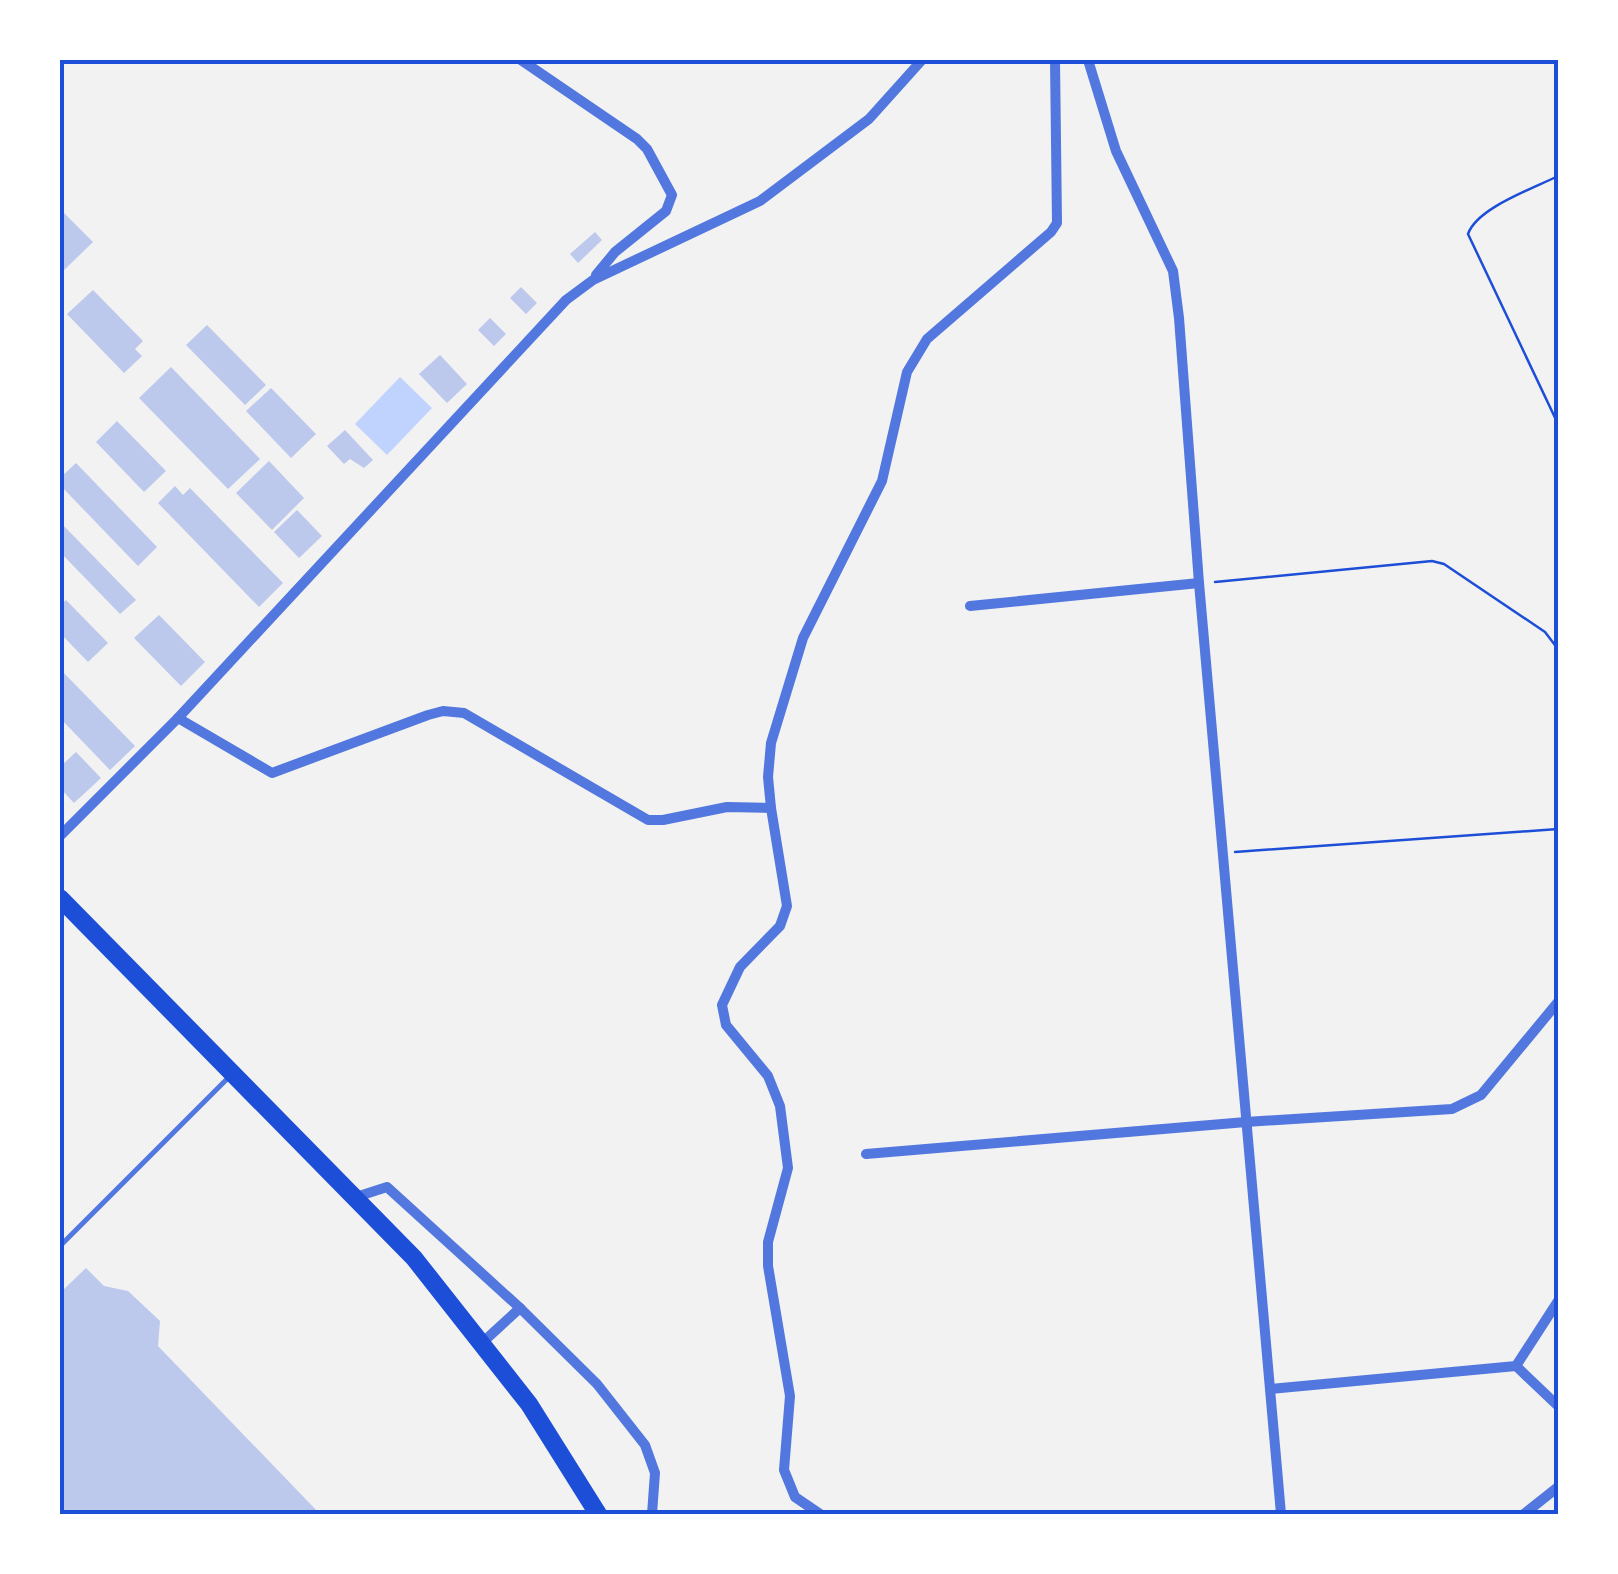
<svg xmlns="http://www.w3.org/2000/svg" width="1618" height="1574" font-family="'Titillium Web',sans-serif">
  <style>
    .water { fill: #bfd3fe }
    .building { fill: #bdc9ec }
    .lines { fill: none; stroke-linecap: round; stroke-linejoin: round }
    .path { stroke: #1d4ed8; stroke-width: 2.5 }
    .service { stroke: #5277de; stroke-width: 5 }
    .minor { stroke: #5277de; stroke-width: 10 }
    .primary { stroke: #1d4ed8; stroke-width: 18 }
    .neatline { fill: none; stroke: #1d4ed8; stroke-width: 4 }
  </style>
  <rect width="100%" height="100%" fill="#f2f2f2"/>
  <polygon class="water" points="400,377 432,408 387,455 355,424"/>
  <g class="building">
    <polygon points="60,209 93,242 60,274"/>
    <polygon points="595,232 602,240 578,263 570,254"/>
    <polygon points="521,287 537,303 526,314 510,298"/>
    <polygon points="93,290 143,341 135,349 142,356 124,373 67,314"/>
    <polygon points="490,318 506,334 494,346 478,330"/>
    <polygon points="207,325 266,385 245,405 186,345"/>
    <polygon points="440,355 467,384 447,403 419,374"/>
    <polygon points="171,367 260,459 228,489 139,398"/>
    <polygon points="271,388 316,434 291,458 246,411"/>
    <polygon points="117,421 166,471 144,492 96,442"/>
    <polygon points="345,430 373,460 364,468 350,459 344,464 327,446"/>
    <polygon points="269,461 304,498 272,530 236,493"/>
    <polygon points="76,463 157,547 138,566 60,485 60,478"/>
    <polygon points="175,486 183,495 190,488 283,583 259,607 158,503"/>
    <polygon points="297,510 322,536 299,558 274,532"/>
    <polygon points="60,522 136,600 120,614 60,552"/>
    <polygon points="66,600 108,643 88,662 60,633 60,606"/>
    <polygon points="159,615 205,662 181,686 134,638"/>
    <polygon points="60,669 135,746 110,770 60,718"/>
    <polygon points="76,752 101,778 74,803 60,788 60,767"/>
    <polygon points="86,1268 104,1286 128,1291 160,1321 158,1346 320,1514 60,1514 60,1293"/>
  </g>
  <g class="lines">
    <g class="path">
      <path d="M1558 176C1532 189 1477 208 1468 234L1558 424"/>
      <polyline points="1215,582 1432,561 1444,564 1545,632 1558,649"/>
      <polyline points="1235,852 1558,829"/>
    </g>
    <polyline class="service" points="60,1246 231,1075"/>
    <g class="minor">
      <polyline points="521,60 637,139 647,149 672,195 666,211 615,252 596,275"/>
      <polyline points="1088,60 1116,151 1173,271 1179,318 1199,583 1281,1514"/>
      <polyline points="970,606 1199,583"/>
      <polyline points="178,718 272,773 428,715 443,711 464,713 648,820 663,820 727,807 771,808"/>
      <polyline points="60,836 178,718 566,300 593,280 760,201 869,119 922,60"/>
      <polyline points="866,1154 1246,1122 1452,1109 1481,1095 1558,1002"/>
      <polyline points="356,1197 387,1187 520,1308 597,1384 645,1445 655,1473 652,1514"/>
      <polyline points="483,1342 520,1308"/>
      <polyline points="1516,1366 1558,1406"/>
      <polyline points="1270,1389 1516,1366 1558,1301"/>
      <polyline points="820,1514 795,1497 784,1470 790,1396 768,1266 768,1242 788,1168 780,1106 768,1076 726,1025 722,1005 740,967 780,926 787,906 771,808 768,777 771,743 803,638 882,481 907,372 927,339 1051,232 1057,223 1055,60"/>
      <polyline points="1524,1514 1558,1487"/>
    </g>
    <polyline class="primary" points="60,898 414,1258 529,1404 598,1514"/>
  </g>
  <rect width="1618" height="1574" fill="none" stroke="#ffffff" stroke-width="125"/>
  <rect x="62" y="62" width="1494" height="1450" class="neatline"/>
</svg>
